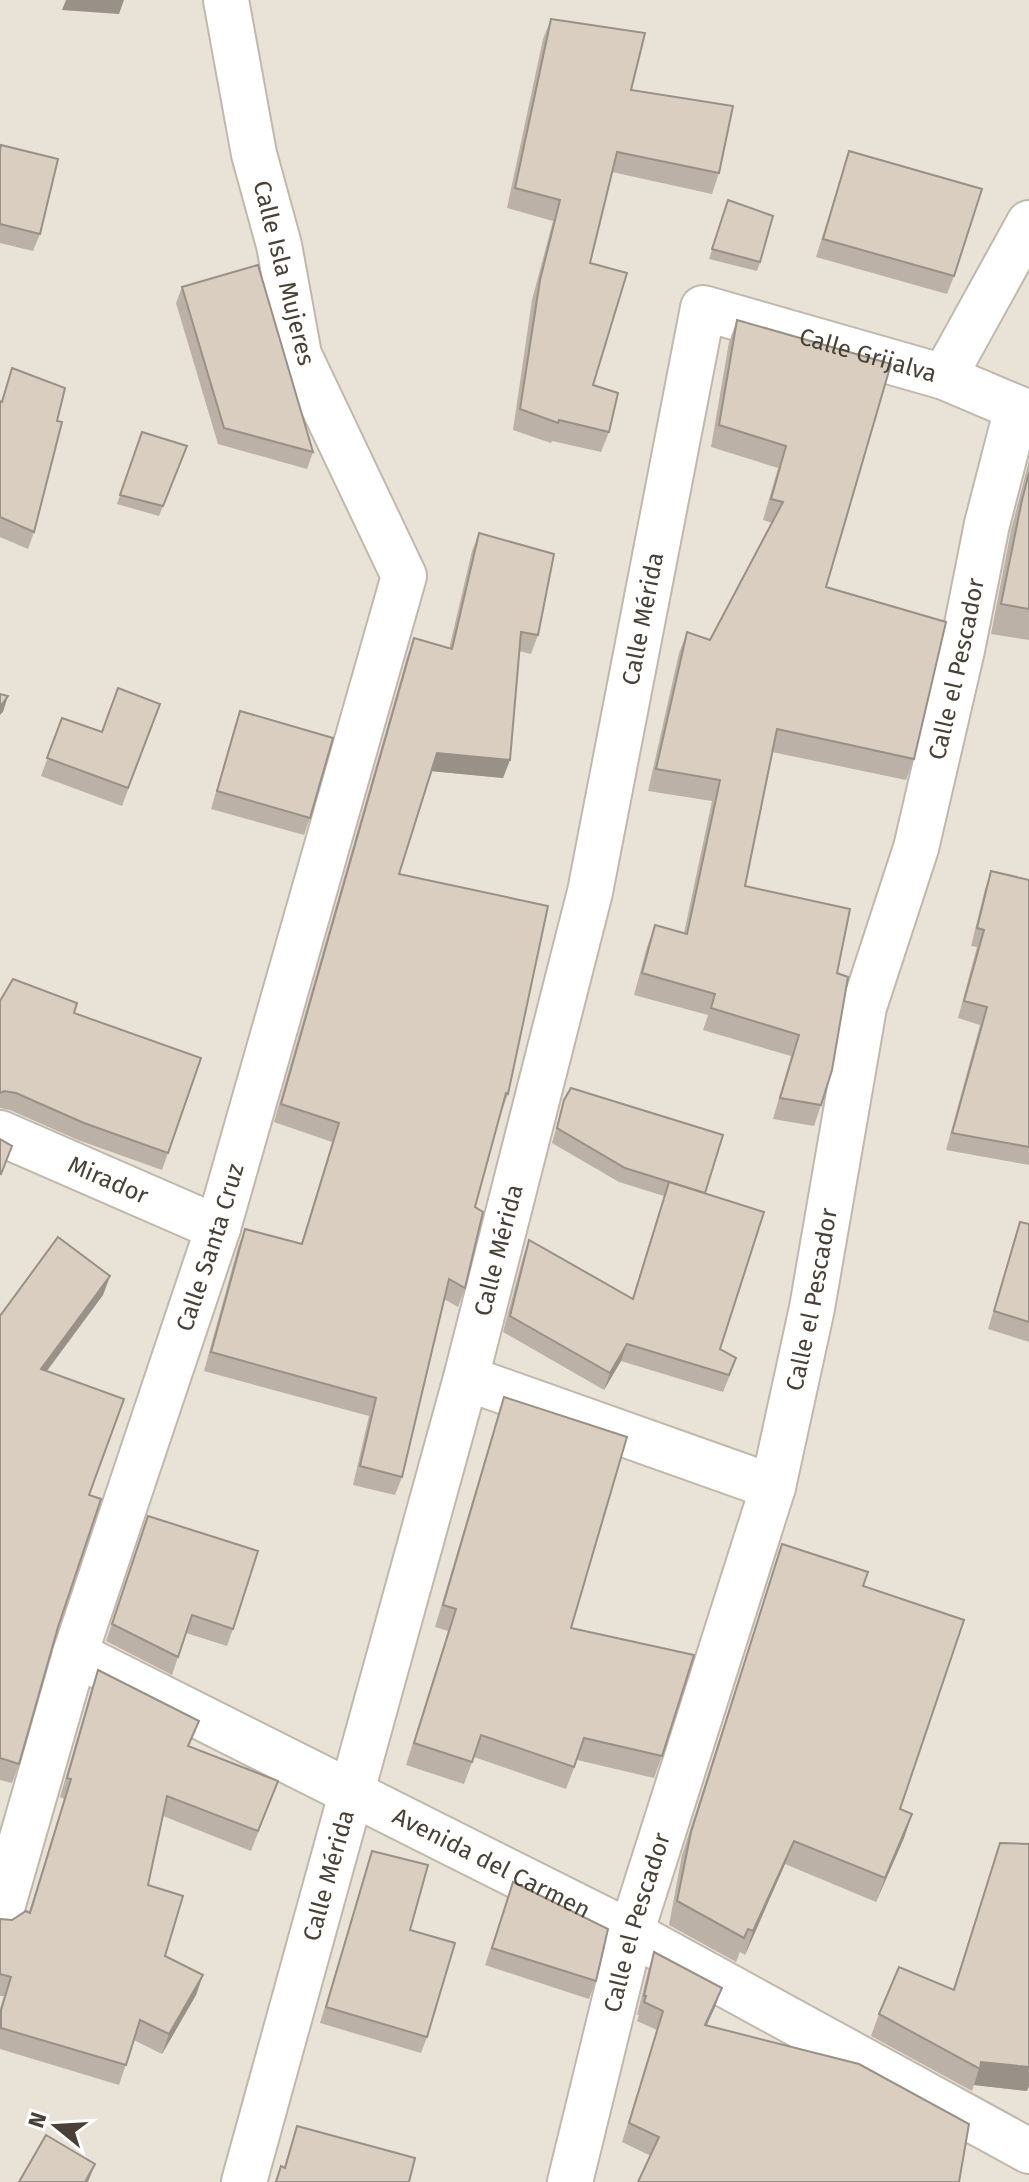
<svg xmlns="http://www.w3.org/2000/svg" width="1029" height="2182" font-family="'Fira Sans',sans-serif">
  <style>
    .residential { fill: #e9e2d7 }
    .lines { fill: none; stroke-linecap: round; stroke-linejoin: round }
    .street-casing { stroke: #c1b8ab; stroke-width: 48 }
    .street { stroke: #fff; stroke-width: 44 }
    .wall { fill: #bbb1a6 }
    .shaded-wall { fill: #999087 }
    .building { fill: #dacec1; stroke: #999087; stroke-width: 2 }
    .labels { text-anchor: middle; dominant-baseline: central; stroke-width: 7; stroke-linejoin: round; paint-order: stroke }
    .street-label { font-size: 24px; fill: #494137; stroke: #fff }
  </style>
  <rect width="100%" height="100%" fill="#f5f0e9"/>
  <rect class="residential" x="0" y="0" width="1029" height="2182"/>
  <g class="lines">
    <g class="street-casing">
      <g id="street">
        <polyline points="944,377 1029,223"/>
        <path id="s1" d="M0 1133 218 1228"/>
        <polyline points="466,1378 773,1487"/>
        <path id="s2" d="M75 1654 631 1933 1029 2151"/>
        <path id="s3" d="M0 1915 75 1654 218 1228 404 576 299 355 279 245 254 154 226 0"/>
        <path id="s4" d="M244 2182 466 1378 590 892 703 308 944 377 1029 413"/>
        <path id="s5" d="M570 2182 631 1933 773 1487 812 1308 864 1007 916 848 962 650 987 524 1017 408"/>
      </g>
    </g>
    <use href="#street" class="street"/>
  </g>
  <g class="wall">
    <polygon points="551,19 631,90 719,173 712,194 612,172 590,263 593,385 609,432 601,452 552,441 551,443 513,430 532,300 553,221 507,208 543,39"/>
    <polygon points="0,148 40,234 33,251 0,243"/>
    <polygon points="849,151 954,276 947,294 816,257"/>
    <polygon points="728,200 760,262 757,271 709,259"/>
    <polygon points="182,287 313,452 307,469 218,444 176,303"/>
    <polygon points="737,320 891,364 826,587 914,759 906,780 772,752 745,886 837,973 821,1105 814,1126 773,1119 791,1056 703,1030 708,1015 634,995 647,947 655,925 684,933 712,801 648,791 679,653 687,632 710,640 772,523 763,520 778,468 711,447 729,342"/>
    <polygon points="12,368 57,421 34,532 28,549 0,537 0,401 1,402"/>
    <polygon points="142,432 187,446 159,516 117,504"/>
    <polygon points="1029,461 1029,640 991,634 1011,530"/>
    <polygon points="479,533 538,635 531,654 519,651 510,760 503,778 431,771 399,874 508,1094 501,1113 475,1207 465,1288 458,1307 444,1299 402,1477 395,1495 353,1485 369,1416 204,1371 238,1247 245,1229 301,1244 332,1142 274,1122 407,657 414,638 449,649 472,551"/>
    <polygon points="160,704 122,806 41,776 62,718 102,732"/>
    <polygon points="240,711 310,818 304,835 211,809 234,729"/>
    <polygon points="991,871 1029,880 1029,1165 946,1150 980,1025 958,1018 977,947 971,946 985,889"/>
    <polygon points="0,1001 74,1013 201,1058 162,1170 78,1140 10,1110 0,1108"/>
    <polygon points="564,1100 705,1193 720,1349 730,1375 723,1392 621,1361 604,1390 503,1332 523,1257 529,1240 632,1299 664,1196 619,1182 552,1143"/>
    <polygon points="1020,1222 1029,1224 1029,1342 988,1329"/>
    <polygon points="110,1276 103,1295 47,1371 89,1495 58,1627 19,1764 12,1783 0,1780 0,1316"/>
    <polygon points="504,1397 571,1628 662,1756 654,1778 577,1760 566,1789 474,1757 464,1784 406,1765 448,1631 435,1627 497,1418"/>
    <polygon points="142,1534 233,1629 227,1646 186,1633 172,1675 106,1641"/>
    <polygon points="782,1544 863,1586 900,1809 912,1814 904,1838 876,1902 785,1864 745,1955 740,1952 736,1962 669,1925 682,1855"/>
    <polygon points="98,1670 189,1746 278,1781 251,1851 163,1816 148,1885 165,1956 203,1975 196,1995 162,2054 134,2040 119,2085 0,2049 0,2009 4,1996 0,1996 0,1919 12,1920 29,1912 64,1799 60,1797 91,1690"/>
    <polygon points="1000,1843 1027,2091 974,2085 972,2091 871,2036 879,2014 953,1989"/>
    <polygon points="372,1851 410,1930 427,2037 421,2053 320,2023"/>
    <polygon points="513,1882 596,1981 589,1999 485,1965"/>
    <polygon points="654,1952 715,2007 706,2026 859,2064 651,2156 622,2142 657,2030 637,2021 639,2015 637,2015 648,1971"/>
    <polygon points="297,2126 409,2182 275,2182 281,2166 284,2167"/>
  </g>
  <g class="shaded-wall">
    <polygon points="66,0 124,0 119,14 62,10"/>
    <polygon points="8,696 3,712 0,715 0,707"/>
    <polygon points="437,753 510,760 503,778 430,771"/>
    <polygon points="110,1276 103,1295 34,1388 41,1369"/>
    <polygon points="627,1344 621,1361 604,1390 610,1373"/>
    <polygon points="912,1814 904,1838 876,1902 885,1878"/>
    <polygon points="794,1841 785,1864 745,1955 753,1931"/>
    <polygon points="203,1975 196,1995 162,2054 169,2034"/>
    <polygon points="722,1988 715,2007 698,2044 705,2025"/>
    <polygon points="981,2062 1029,2067 1029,2086 1027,2091 974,2085"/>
    <polygon points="95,2164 88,2182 85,2182"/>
  </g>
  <g class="building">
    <polygon points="551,19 645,33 631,90 733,106 719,173 617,152 590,263 627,273 593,385 618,393 609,432 559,420 558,423 520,409 540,280 560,200 515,188"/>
    <polygon points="1,145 58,159 40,234 0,224 0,150"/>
    <polygon points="849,151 982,189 954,276 823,239"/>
    <polygon points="728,200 773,216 760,262 712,249"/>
    <polygon points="258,265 313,452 224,428 182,287"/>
    <polygon points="737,320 891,364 826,587 946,622 914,759 777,729 745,886 850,909 837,973 848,977 832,1070 821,1105 780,1098 799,1035 711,1008 715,994 642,973 655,925 687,934 720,780 656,769 687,632 710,640 783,502 771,499 786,446 719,425"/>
    <polygon points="12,368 65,388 57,421 62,422 34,532 0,517 0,401 2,402"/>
    <polygon points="142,432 187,446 163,506 120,495"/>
    <polygon points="1029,473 1029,609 1001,604 1022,500"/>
    <polygon points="479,533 554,554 538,635 521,632 510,760 437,753 399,874 548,906 508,1094 506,1093 475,1207 483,1212 465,1288 449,1279 402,1477 360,1466 376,1398 211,1352 245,1229 302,1244 339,1123 281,1104 414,638 452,649"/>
    <polygon points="118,688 160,704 128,788 47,758 62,718 102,732"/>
    <polygon points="0,694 8,696 0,707"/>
    <polygon points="240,711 333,738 310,818 217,791"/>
    <polygon points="991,871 1029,880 1029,1147 952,1133 987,1007 964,1001 984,930 977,928"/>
    <polygon points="13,979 77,1003 74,1013 201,1058 168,1153 84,1123 16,1093 4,1091 0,1093 0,1001"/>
    <polygon points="571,1088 723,1135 705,1193 625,1168 557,1128 564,1100"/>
    <polygon points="0,1139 12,1146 1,1174 0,1173"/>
    <polygon points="669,1182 764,1212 720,1349 736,1358 729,1375 627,1344 610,1373 510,1316 529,1240 633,1299"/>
    <polygon points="1020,1222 1029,1224 1029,1322 994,1311"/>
    <polygon points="58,1237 110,1276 41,1369 124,1399 89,1495 101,1499 58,1627 19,1764 0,1758 0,1316"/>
    <polygon points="504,1397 627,1437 571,1628 694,1655 662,1756 584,1738 574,1767 481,1735 472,1762 414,1743 456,1609 443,1605"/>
    <polygon points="148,1516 258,1551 233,1629 192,1615 178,1657 112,1624"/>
    <polygon points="782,1544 868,1572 863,1586 964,1620 900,1809 912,1814 885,1878 794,1841 753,1931 748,1929 744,1938 677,1901 691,1832"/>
    <polygon points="98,1670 199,1721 188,1746 278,1781 258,1831 167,1796 148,1885 183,1896 165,1956 203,1975 169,2034 140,2020 126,2065 1,2028 1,2010 11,1977 0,1974 0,1919 12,1920 26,1911 30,1913 71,1779 67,1778"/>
    <polygon points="1000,1843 1029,1844 1029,2067 981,2062 980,2069 879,2014 899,1967 954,1990"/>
    <polygon points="372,1851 428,1865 410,1930 455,1943 427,2037 326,2007"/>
    <polygon points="513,1882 608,1929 596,1981 492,1948"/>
    <polygon points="654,1952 722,1988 705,2025 859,2064 969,2124 959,2182 638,2182 659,2137 629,2123 663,2011 644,2002 646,1996 644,1996"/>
    <polygon points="297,2126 415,2158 409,2182 276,2182 281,2166 285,2168"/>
    <polygon points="46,2135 95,2164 85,2182 19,2182"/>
  </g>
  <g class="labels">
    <g class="street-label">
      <text transform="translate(284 273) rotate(76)">Calle Isla Mujeres</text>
      <text stroke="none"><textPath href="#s4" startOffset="2102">Calle Grijalva</textPath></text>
      <text stroke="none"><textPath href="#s4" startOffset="1614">Calle Mérida</textPath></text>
      <text stroke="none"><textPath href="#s5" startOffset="1564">Calle el Pescador</textPath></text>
      <text stroke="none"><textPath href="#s1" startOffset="118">Mirador</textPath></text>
      <text stroke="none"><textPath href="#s3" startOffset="700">Calle Santa Cruz</textPath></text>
      <text stroke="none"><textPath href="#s4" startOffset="966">Calle Mérida</textPath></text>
      <text stroke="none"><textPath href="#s5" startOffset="916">Calle el Pescador</textPath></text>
      <text stroke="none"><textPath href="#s2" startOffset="466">Avenida del Carmen</textPath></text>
      <text stroke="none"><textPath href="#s4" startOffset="318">Calle Mérida</textPath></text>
      <text stroke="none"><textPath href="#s5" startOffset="268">Calle el Pescador</textPath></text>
    </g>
  </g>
  <g transform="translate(56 2126) rotate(288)" stroke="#ffffff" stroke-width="6" paint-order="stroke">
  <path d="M0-6L14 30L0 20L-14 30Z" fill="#494137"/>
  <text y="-12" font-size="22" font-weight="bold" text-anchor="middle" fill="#494137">N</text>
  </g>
</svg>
